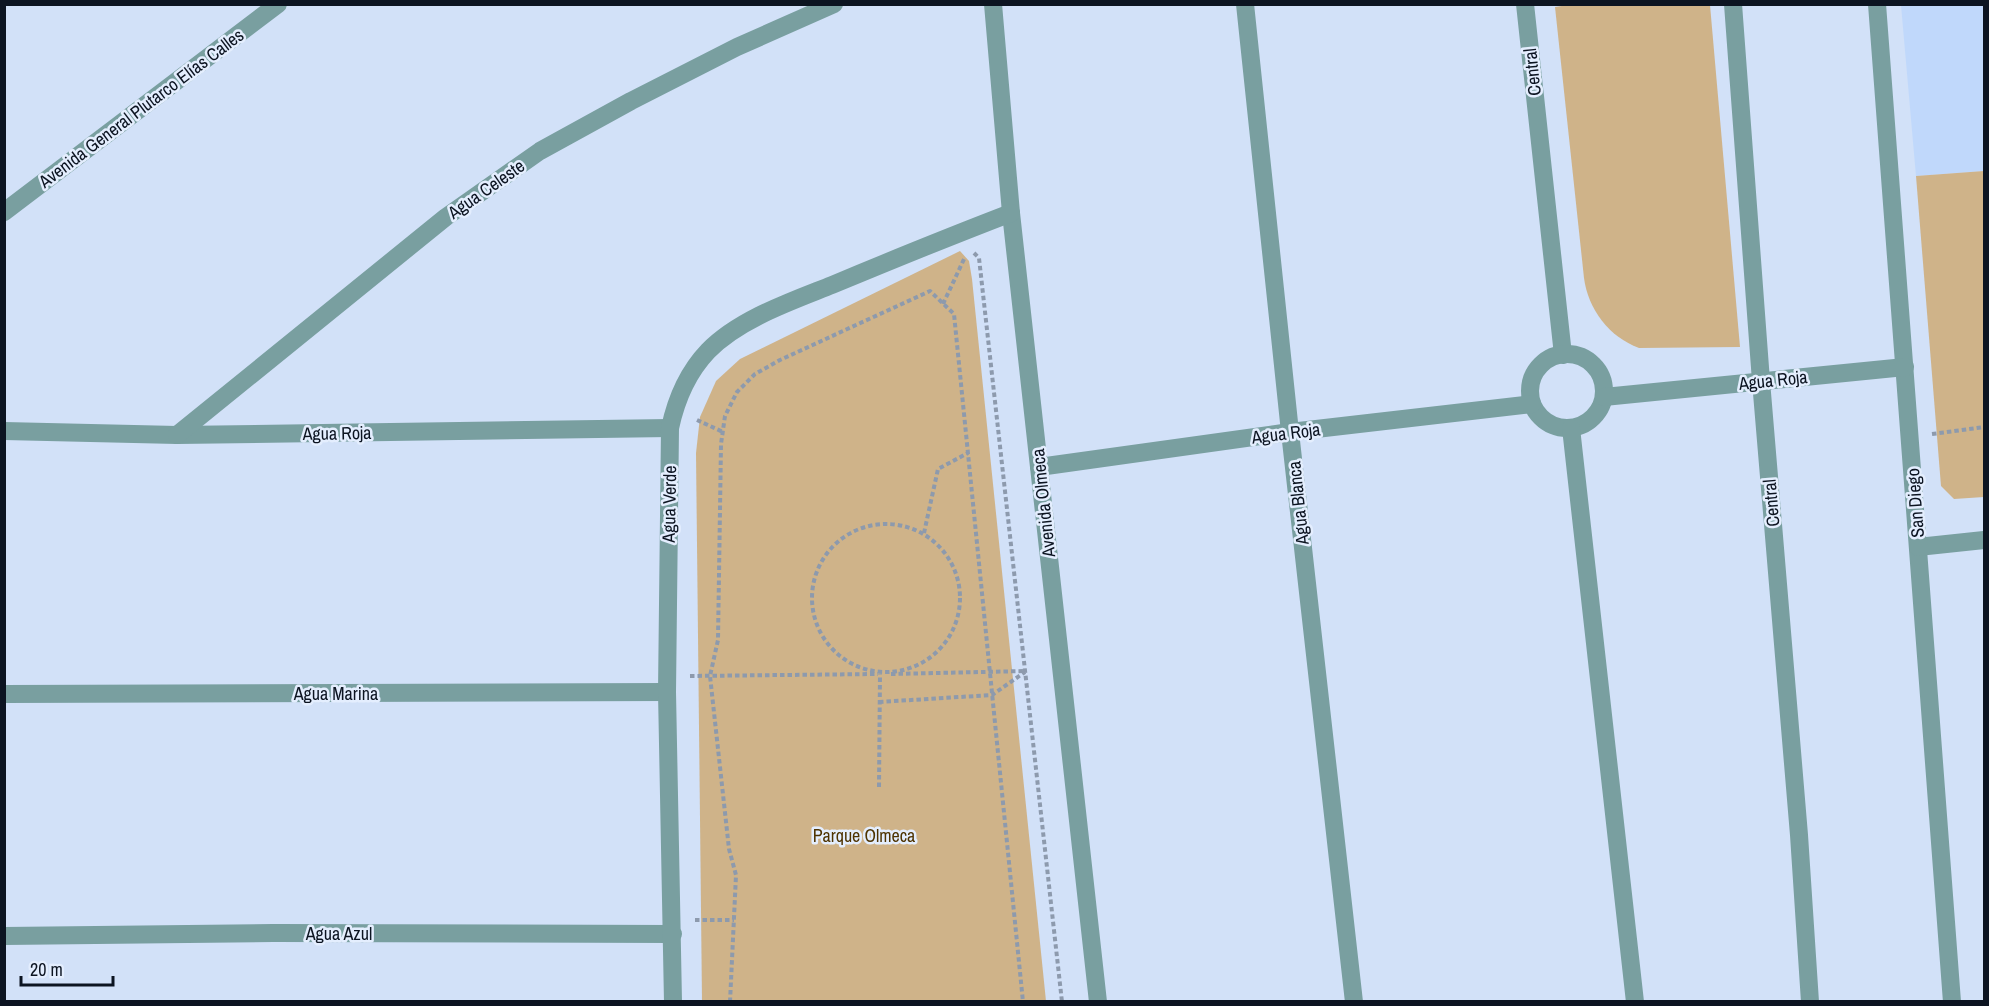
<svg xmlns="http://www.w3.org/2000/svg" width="1989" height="1006" font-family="'Archivo Narrow',sans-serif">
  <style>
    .built { fill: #c0d8fb }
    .green { fill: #cfb389 }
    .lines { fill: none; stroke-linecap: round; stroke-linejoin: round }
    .path { stroke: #8d9aad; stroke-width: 4; stroke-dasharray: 4.5 3; stroke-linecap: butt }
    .minor { stroke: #799fa0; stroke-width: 18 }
    .labels { text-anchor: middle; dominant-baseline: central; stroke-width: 5; stroke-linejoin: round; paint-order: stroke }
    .street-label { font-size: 18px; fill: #0c1421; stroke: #e4eefe }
    .park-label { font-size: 18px; fill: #4e3300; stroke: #e4eefe }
  </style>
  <rect width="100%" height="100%" fill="#d2e1f8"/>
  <polygon class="built" points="1901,5 1984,5 1984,171 1916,176"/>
  <g class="green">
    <path d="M1575 4 1710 5 1740 347 1639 348C1609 337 1588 309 1584 278L1555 7Z"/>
    <polygon points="1984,171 1984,497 1954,499 1941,486 1916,176"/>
    <polygon points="960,251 969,261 972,279 1046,1001 702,1001 696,453 700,417 716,381 740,359"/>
  </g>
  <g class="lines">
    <g class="path">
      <polyline points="974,253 979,258 1062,1002"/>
      <polyline points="943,304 965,257"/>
      <polyline points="697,420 723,432"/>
      <polyline points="1932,434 1984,427"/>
      <circle cx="886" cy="598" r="74"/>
      <polyline points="924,533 938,469 968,453"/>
      <polyline points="891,674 1025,671"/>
      <polyline points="690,676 878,674"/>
      <polyline points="879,702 992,695 1025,672"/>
      <polyline points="879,787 880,674"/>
      <polyline points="695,920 734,920"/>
      <polyline points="730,1002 736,875 729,849 710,676 718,640 721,444 725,416 737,392 755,374 780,360 930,291 954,314 1023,1002"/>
    </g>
    <g class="minor">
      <polyline points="993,4 1011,213 1098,1002"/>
      <polyline points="1245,4 1290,432 1354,1002"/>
      <polyline points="1525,4 1563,355"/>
      <polyline points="1733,4 1761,381 1799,835 1810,1002"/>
      <polyline points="1877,4 1952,1002"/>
      <polyline points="4,212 278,4"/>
      <circle cx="1567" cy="391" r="37"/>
      <polyline points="1604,397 1905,367"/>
      <polyline points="1571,428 1635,1002"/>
      <polyline points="4,431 177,435 670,428"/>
      <polyline points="177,435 446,217 540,151 631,101 737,47 834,4"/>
      <polyline points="1039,467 1290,432 1532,404"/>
      <polyline points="1918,547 1984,540"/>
      <polyline points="4,694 667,692"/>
      <polyline points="4,936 273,933 673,934"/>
      <path d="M673 1002 667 692 670 428C676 400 688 372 708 351 739 319 792 301 832 285 892 260 951 236 1011 213"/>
    </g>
  </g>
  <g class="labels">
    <g class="street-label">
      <text transform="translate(1532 72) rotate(-96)">Central</text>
      <text transform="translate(141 108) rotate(-37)">Avenida General Plutarco Elías Calles</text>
      <text transform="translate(486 189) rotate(-35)">Agua Celeste</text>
      <text transform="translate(1773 380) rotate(-6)">Agua Roja</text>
      <text transform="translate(337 433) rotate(-1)">Agua Roja</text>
      <text transform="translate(1286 433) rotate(-7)">Agua Roja</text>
      <text transform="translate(1043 503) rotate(-96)">Avenida Olmeca</text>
      <text transform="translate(1298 503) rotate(-96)">Agua Blanca</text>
      <text transform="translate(1771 503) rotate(-95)">Central</text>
      <text transform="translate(1915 503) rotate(-94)">San Diego</text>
      <text transform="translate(669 504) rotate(-89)">Agua Verde</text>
      <text x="336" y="693">Agua Marina</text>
      <text x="339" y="933">Agua Azul</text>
    </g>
    <g class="park-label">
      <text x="864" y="835">Parque Olmeca</text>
    </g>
  </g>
  <rect width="1989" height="1006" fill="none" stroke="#0c1421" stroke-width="12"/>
  <path d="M21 976v9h92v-9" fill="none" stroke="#0c1421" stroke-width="3"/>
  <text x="30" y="976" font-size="18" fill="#0c1421" stroke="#e4eefe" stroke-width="4.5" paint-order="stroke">20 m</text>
</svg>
